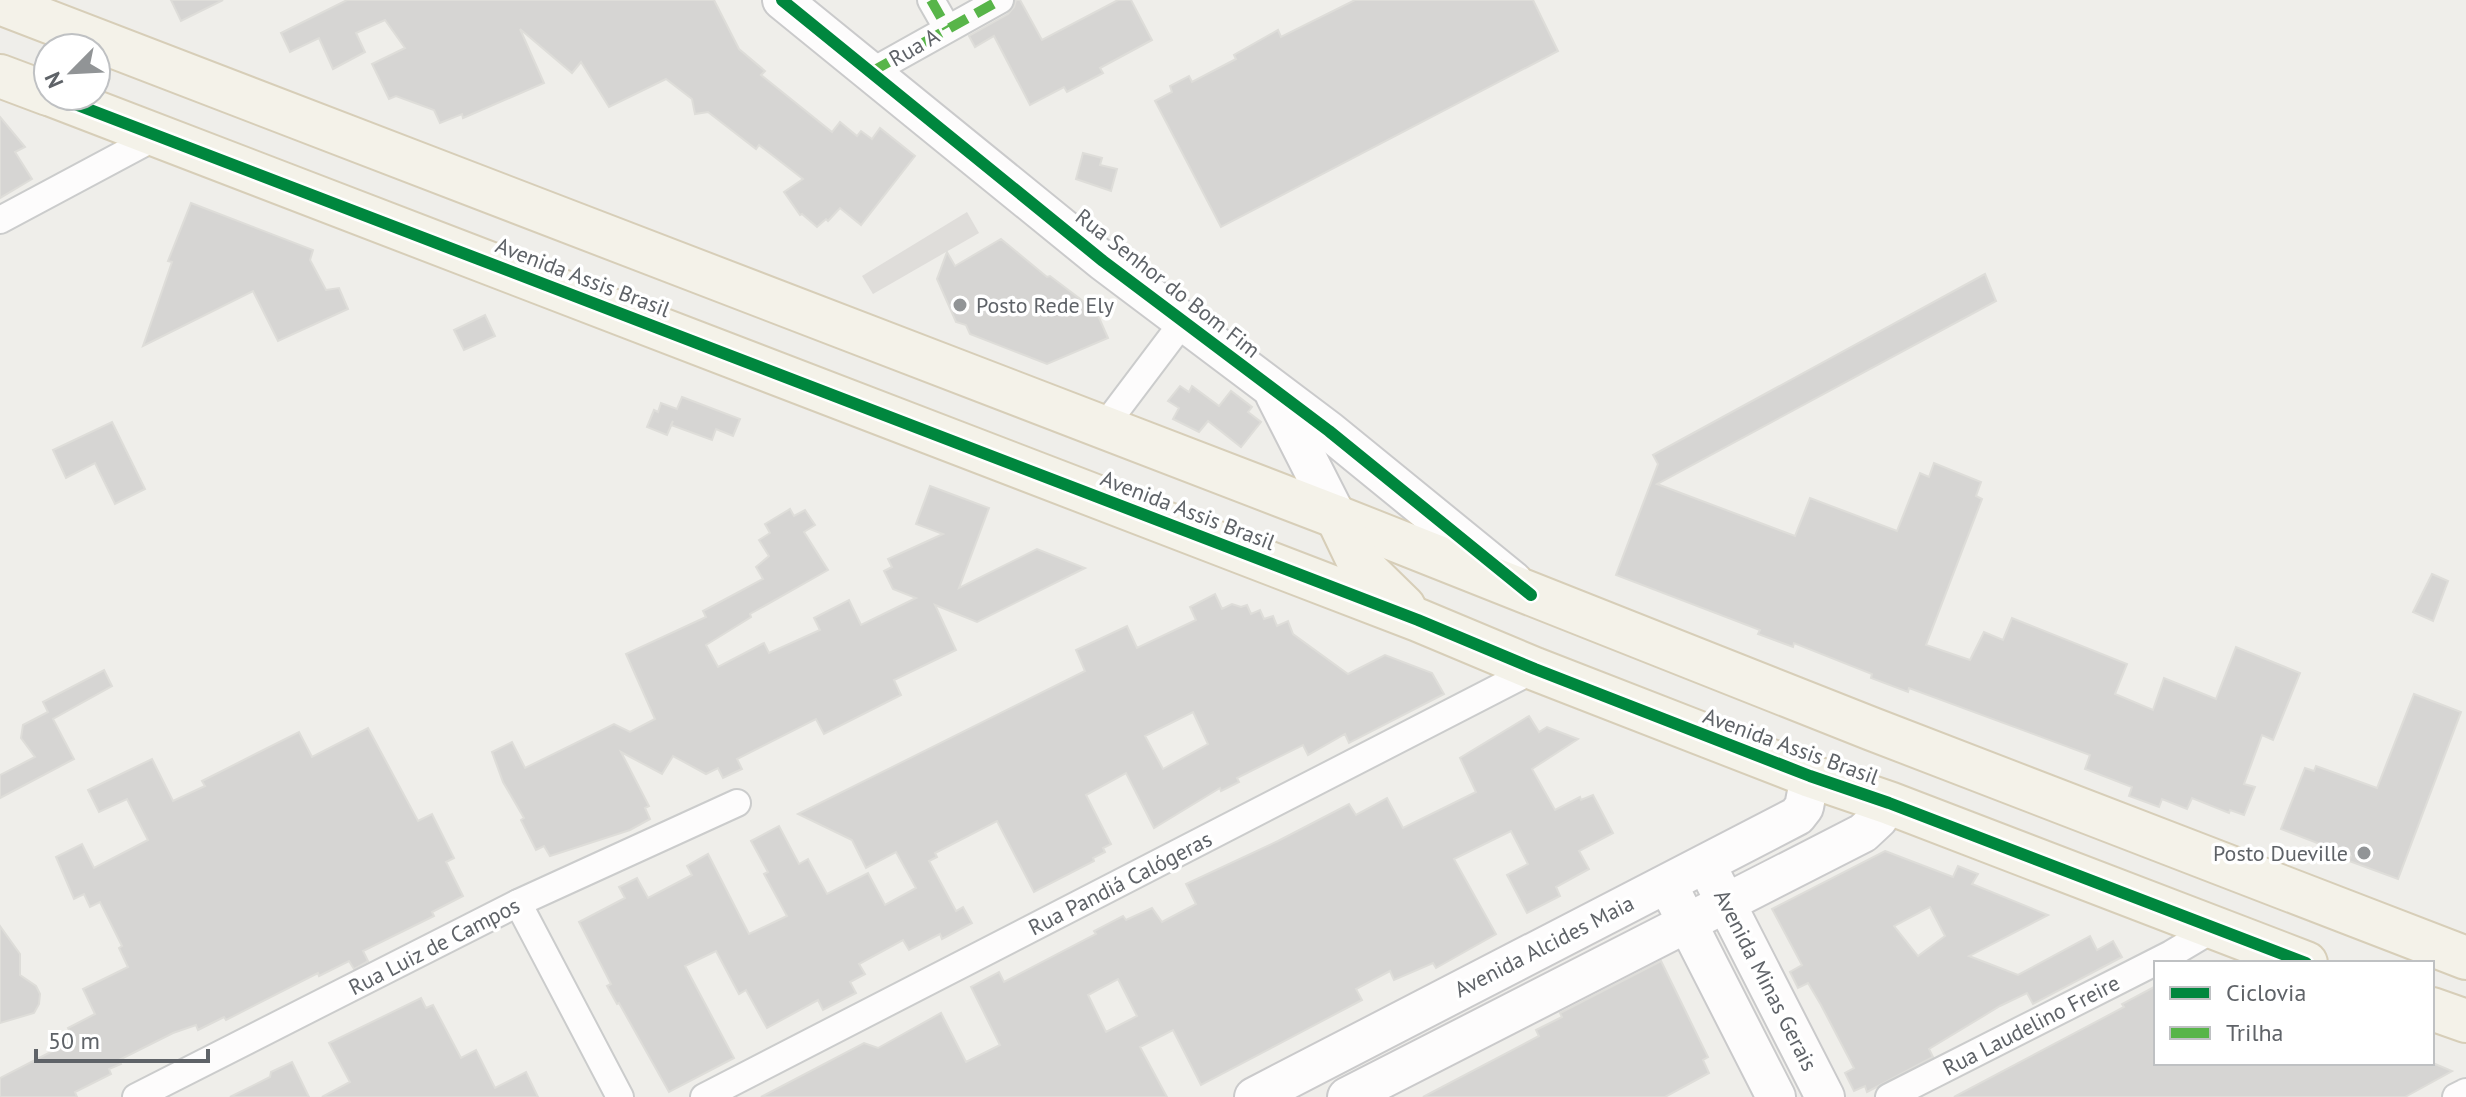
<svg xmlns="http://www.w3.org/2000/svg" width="2466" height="1097" font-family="'PT Sans',sans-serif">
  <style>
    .industrial { fill: #dfddda }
    .building { fill: #d6d5d3; stroke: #deddd9; stroke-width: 2; fill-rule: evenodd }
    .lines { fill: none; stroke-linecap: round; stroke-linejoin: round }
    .street-casing { stroke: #cbcccc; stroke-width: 30 }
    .secondary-casing { stroke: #cacacb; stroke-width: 42 }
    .primary-casing { stroke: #d7ceb8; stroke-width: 46 }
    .street { stroke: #fdfcfc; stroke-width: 26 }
    .secondary { stroke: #fdfcfc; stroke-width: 38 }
    .primary { stroke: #f4f2e9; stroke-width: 42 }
    .quiet { stroke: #58b549; stroke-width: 10; stroke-dasharray: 20 10; stroke-linecap: butt }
    .cycleway-casing { stroke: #fff; stroke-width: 17 }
    .cycleway { stroke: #00873e; stroke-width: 12 }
    .poi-dot { fill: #919496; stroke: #fff; stroke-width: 3 }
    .labels { text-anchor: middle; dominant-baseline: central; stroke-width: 7; stroke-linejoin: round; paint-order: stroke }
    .street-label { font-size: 22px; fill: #5f6368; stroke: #fff }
    .poi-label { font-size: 22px; fill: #5f6368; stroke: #fff; text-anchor: start }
  </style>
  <rect width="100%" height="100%" fill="#efeeea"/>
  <polygon class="industrial" points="967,212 979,233 873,294 862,276"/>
  <g class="building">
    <polygon points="171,0 223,0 181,21"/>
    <polygon points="347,0 714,0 739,49 765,71 761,75 832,132 840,122 857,136 861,131 872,139 880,128 915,156 861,225 840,208 828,221 826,219 817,227 802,214 800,215 784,192 803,179 759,145 756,149 708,112 695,114 692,99 666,79 609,107 581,62 572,73 520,29 544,83 463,118 462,114 440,123 434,110 396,96 389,99 372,64 405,48 385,20 356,33 365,52 333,69 319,38 290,52 281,33"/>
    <polygon points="1016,0 1020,0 1042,40 1118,0 1131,0 1152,40 1100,68 1103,73 1067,92 1064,87 1030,105 994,36 975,47 969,36 1008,14 1014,7"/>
    <polygon points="1355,0 1533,0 1558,51 1221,227 1155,101 1172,92 1170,86 1189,76 1192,82 1236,59 1234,55 1278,30 1281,37"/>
    <polygon points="0,117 25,147 15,152 32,179 0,198"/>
    <polygon points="1083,153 1102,158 1100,165 1117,169 1111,191 1076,179"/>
    <polygon points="191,203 313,250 310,260 326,290 339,288 348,309 278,341 253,291 143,346 172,262 168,261"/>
    <polygon points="1001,239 1047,277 1050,276 1096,311 1108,338 1047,364 970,334 966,325 956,322 937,279 947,252 955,266"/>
    <polygon points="1985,274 1996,301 1657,484 1795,536 1810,498 1897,531 1920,473 1929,477 1934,463 1981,482 1976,496 1982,499 1926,645 1970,660 1984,632 2003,640 2012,618 2127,664 2115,694 2153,710 2164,678 2216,699 2236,647 2300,673 2273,740 2262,735 2244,784 2255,787 2244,815 2230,810 2229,813 2192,798 2187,809 2162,799 2159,807 2129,796 2132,787 2085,769 2090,755 1909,688 1908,692 1871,678 1872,674 1794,643 1793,647 1758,634 1760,630 1616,575 1658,464 1653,455"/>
    <polygon points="485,315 495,336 464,350 454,330"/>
    <polygon points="1180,386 1189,392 1192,386 1219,406 1231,391 1252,407 1248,412 1261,422 1241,447 1208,421 1199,432 1173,419 1179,408 1168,401"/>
    <polygon points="682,397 740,419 733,436 716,429 712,440 671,425 673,421 667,435 647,427 654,410 658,412 661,403 677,409"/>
    <polygon points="112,422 145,489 115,504 95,463 66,478 53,450"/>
    <polygon points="930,486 989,508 959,588 1037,549 1085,568 977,622 935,605 956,650 894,680 901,695 824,734 816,719 737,759 742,769 723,778 718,768 706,774 673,756 662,774 621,752 649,806 645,808 650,819 630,830 550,856 544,846 536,850 521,820 524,818 503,782 492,752 512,742 525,768 614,724 630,732 655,719 626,654 706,617 703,611 763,579 756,567 769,556 759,540 770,533 765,524 790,509 794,516 805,510 815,525 804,532 828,570 750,614 751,617 706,645 718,667 764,643 769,653 820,630 814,618 849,600 861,625 916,598 893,589 884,571 892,567 888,559 943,534 916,524"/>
    <polygon points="2432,574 2448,581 2433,621 2413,612"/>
    <path d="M1215 594 1222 609 1232 604 1241 607 1247 605 1251 614 1260 610 1264 619 1273 616 1277 626 1288 621 1293 634 1348 674 1385 655 1432 673 1444 694 1349 743 1345 734 1308 755 1303 745 1237 778 1239 782 1221 791 1220 788 1154 828 1126 773 1086 795 1111 844 1103 848 1105 852 1093 858 1094 861 1034 892 997 821 935 853 937 857 929 861 956 911 963 907 972 923 942 939 940 934 909 950 903 940 859 964 865 974 850 982 856 993 823 1010 818 1000 767 1028 746 990 739 994 716 951 685 966 734 1058 669 1092 619 1003 617 1004 607 986 611 984 579 922 625 898 619 887 637 878 648 898 692 875 687 866 708 854 749 934 787 916 764 874 768 872 751 841 779 826 799 864 808 859 827 894 868 873 885 905 916 888 896 852 866 868 852 840 798 814 1085 671 1076 650 1127 626 1137 648 1196 620 1190 607ZM1193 712 1208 744 1163 769 1145 736Z"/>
    <polygon points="104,670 112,686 53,719 74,759 0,798 0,775 35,757 21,738 23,725 48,712 43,702"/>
    <polygon points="2414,694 2461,712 2398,879 2349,861 2351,856 2281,829 2305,768 2314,771 2316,766 2377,788"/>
    <path d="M1529 716 1539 732 1547 727 1578 739 1532 769 1555 810 1580 797 1581 800 1593 795 1613 833 1579 851 1589 869 1556 887 1560 896 1527 913 1507 875 1528 864 1511 831 1454 859 1496 934 1436 968 1433 963 1394 980 1390 971 1356 989 1362 1000 1201 1085 1173 1030 1140 1047 1167 1097H761L864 1043 878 1048 941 1013 966 1062 1000 1045 971 987 999 972 1004 982 1096 934 1094 931 1123 916 1126 920 1152 908 1162 922 1196 904 1186 884 1278 841 1349 804 1356 815 1387 798 1403 828 1476 792 1460 758ZM1118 979 1137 1016 1106 1032 1088 995Z"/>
    <polygon points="368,728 418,821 432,814 454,858 446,862 463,896 432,912 434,916 363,951 368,961 354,969 349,961 319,976 318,973 226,1020 224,1017 198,1030 196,1025 173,1033 119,1060 121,1064 109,1069 111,1074 75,1092 77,1097 0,1097 0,1078 74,1040 68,1028 95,1014 83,989 128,967 119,948 122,946 100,902 90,907 84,894 74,899 56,857 82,844 94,868 148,840 127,799 99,812 88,790 152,759 173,801 205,786 202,781 299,732 312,757"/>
    <path d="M1885 851 1953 877 1958 866 1978 874 1972 884 2048 915 1969 956 2018 975 2090 936 2097 950 2113 941 2122 957 2033 1004 2027 993 2000 1006 1929 1049 1933 1057 1867 1092 1865 1086 1854 1091 1845 1073 1854 1068 1821 1005 1808 983 1798 988 1790 972 1802 965 1772 909ZM1930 907 1945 936 1918 956 1894 926Z"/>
    <polygon points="0,926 20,954 20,975 36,986 40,994 39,1004 34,1013 0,1023"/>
    <polygon points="1661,961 1708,1057 1703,1060 1709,1073 1665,1097 1423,1097 1539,1036 1536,1030 1562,1017 1560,1013"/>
    <polygon points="2156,986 2156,1063 2433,1063 2452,1071 2405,1097 1954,1097 2124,1007 2122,1004"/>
    <polygon points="421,998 426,1008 433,1005 461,1058 476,1050 495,1088 526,1072 538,1097 322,1097 350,1082 329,1043"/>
    <polygon points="292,1062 309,1097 230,1097 270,1077 271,1072"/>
  </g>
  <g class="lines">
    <g class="street-casing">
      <g id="street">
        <polyline points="931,0 947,28"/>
        <polyline points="871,72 1000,0"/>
        <polyline points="0,220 159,135"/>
        <polyline points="1103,428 1183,322"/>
        <polyline points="518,903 620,1097"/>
        <polyline points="136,1097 518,903 737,803"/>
        <polyline points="704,1097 1535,669"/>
        <polyline points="1889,1097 2171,954 2213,929"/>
        <polyline points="2456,1097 2466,1092"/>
      </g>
    </g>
    <g class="secondary-casing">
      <g id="secondary">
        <polyline points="782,0 1103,261 1329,431 1513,581"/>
        <polyline points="1275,395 1337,517"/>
        <polyline points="1714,880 1825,1097"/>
        <polyline points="1675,899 1776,1097"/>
        <polyline points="1254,1097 1797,816 1804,807 1810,776"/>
        <polyline points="1347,1097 1863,833 1878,819 1889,803"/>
      </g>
    </g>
    <g class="primary-casing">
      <g id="primary">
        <polyline points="0,3 1337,517 1872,729 2466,958"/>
        <polyline points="0,76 48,94"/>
        <polyline points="54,96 1418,620 1535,669 1810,776 1889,803 2306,963"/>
        <polyline points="1337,517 1359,563 1404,607"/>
        <polyline points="2432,1009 2466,1021"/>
      </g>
    </g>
    <use href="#street" class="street"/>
    <use href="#secondary" class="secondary"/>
    <use href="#primary" class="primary"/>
    <g class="quiet">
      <polyline points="931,0 947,28"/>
      <polyline points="871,72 1000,0"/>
    </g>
    <g class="cycleway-casing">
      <g id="cycleway">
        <polyline points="782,0 1103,261 1329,431 1531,595"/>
        <polyline points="54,96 1418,620 1535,669 1810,776 1889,803 2306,963"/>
      </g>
    </g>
    <use href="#cycleway" class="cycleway"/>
  </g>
  <g class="poi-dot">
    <circle cx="960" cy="305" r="8"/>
    <circle cx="2364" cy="853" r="8"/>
  </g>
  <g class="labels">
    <g class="street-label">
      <text transform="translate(914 47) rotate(-30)">Rua A</text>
      <text transform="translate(583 277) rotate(21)">Avenida Assis Brasil</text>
      <text transform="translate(1168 283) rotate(38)">Rua Senhor do Bom Fim</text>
      <text transform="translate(1188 510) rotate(21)">Avenida Assis Brasil</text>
      <text transform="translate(1791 746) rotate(20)">Avenida Assis Brasil</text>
      <text transform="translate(1120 883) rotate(-27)">Rua Pandiá Calógeras</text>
      <text transform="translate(434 946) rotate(-27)">Rua Luiz de Campos</text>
      <text transform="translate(1544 946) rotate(-27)">Avenida Alcides Maia</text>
      <text transform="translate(1766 980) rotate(63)">Avenida Minas Gerais</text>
      <text transform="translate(2031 1025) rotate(-27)">Rua Laudelino Freire</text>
    </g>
    <g class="poi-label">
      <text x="976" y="305">Posto Rede Ely</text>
      <text x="2348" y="853" text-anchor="end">Posto Dueville</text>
    </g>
  </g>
  <rect x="2154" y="961" width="280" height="104" fill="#ffffff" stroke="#bfc1c3" stroke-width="2"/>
  <rect x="2170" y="987" width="40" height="12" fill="#00873e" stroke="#bfc1c3" stroke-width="2"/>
  <text x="2226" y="1001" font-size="24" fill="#5f6368">Ciclovia</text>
  <rect x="2170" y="1027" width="40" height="12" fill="#58b549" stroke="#bfc1c3" stroke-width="2"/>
  <text x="2226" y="1041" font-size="24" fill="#5f6368">Trilha</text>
  <g transform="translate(72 72) rotate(246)"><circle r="38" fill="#ffffff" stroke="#bfc1c3" stroke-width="2"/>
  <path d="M0-6L14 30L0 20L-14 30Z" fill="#919496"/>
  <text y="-12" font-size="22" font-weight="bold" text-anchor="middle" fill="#5f6368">N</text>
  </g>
  <path d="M36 1049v12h172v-12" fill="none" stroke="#5f6368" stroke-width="4"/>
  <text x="48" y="1049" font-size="24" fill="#5f6368" stroke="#ffffff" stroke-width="6" paint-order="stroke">50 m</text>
</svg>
